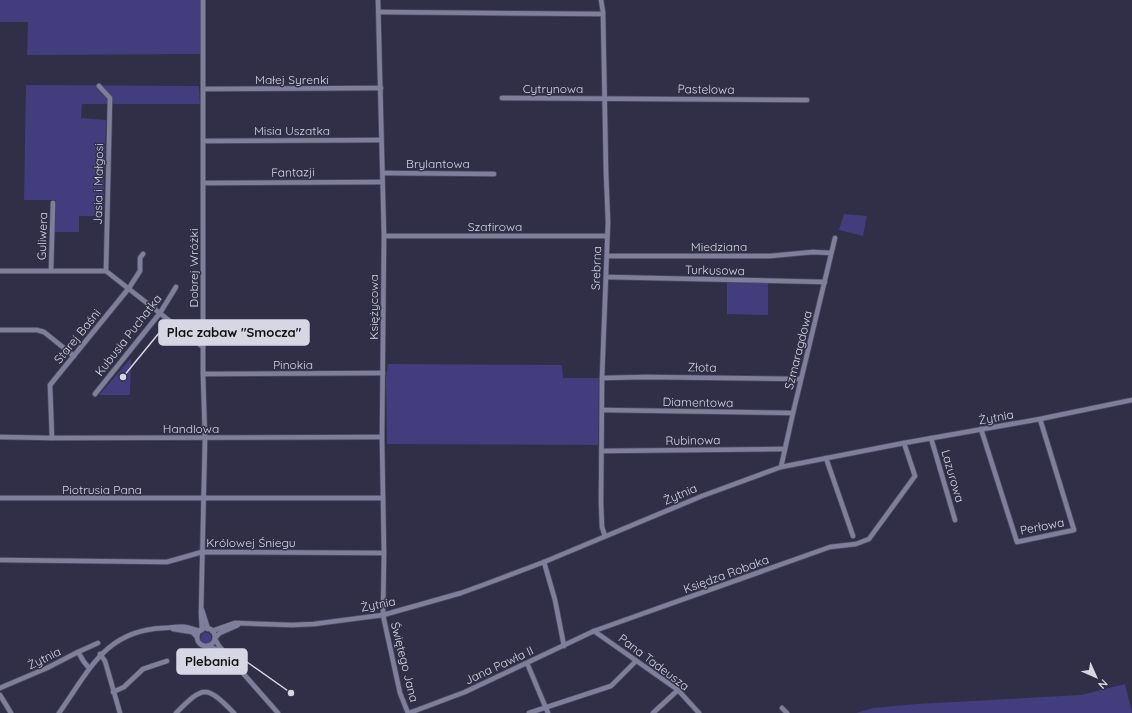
<svg xmlns="http://www.w3.org/2000/svg" width="1132" height="713" font-family="Quicksand,sans-serif">
  <style>
    .green { fill: #433d7e }
    .lines { fill: none; stroke-linecap: round; stroke-linejoin: round }
    .minor-casing { stroke: #4d4c61; stroke-width: 6 }
    .minor { stroke: #7f7f9b; stroke-width: 4.5 }
    .labels { text-anchor: middle; dominant-baseline: central; stroke-width: 3; stroke-linejoin: round; paint-order: stroke }
    .street-label { font-size: 12px; fill: #d6d6e5; stroke: #302f47 }
    .leader { fill: none; stroke: #d6d6e5; stroke-width: 1.5 }
    .callout-dot { fill: #d6d6e5; stroke: #302f47; stroke-width: 1.5 }
    .callout { fill: #d6d6e5; stroke: #d6d6e5; stroke-width: 1.5 }
    .callout-label { font-size: 13px; text-anchor: middle; font-weight: bold; fill: #111 }
  </style>
  <rect width="100%" height="100%" fill="#302f47"/>
  <g class="green">
    <polygon points="0,0 201,0 200,54 27,55 28,22 0,22"/>
    <polygon points="26,85 199,86 200,104 82,104 81,118 106,120 103,216 79,216 79,232 55,232 56,200 24,200"/>
    <polygon points="844,214 867,216 863,236 839,230"/>
    <polygon points="727,281 768,282 768,315 727,314"/>
    <polygon points="131,358 130,395 99,395"/>
    <polygon points="388,364 562,365 563,378 599,378 598,445 387,444 386,377"/>
    <circle cx="206" cy="638" r="5.5"/>
    <polygon points="1125,684 1132,713 856,713 873,708 917,704 1081,695"/>
  </g>
  <g class="lines">
    <g class="minor-casing">
      <g id="minor">
        <polyline points="378,0 384,236 382,439 384,553 383,615 400,693 408,713"/>
        <polyline points="601,0 603,12 606,172 608,222 602,378 601,503 602,527 605,536"/>
        <polyline points="379,12 603,14"/>
        <polyline points="99,86 110,98 106,271"/>
        <polyline points="203,89 381,88"/>
        <polyline points="502,98 807,100"/>
        <polyline points="203,141 381,140"/>
        <polyline points="383,173 494,174"/>
        <polyline points="203,183 382,182"/>
        <polyline points="384,236 607,236"/>
        <polyline points="607,256 770,256 813,252 831,253"/>
        <polyline points="0,271 106,271 203,347"/>
        <polyline points="51,271 53,203"/>
        <polyline points="606,277 825,282"/>
        <polyline points="0,330 37,330 44,332 74,356"/>
        <polyline points="203,374 383,373"/>
        <polyline points="602,378 646,377 801,379"/>
        <polyline points="95,394 160,313 176,287"/>
        <polyline points="602,410 793,413"/>
        <polyline points="981,429 1017,542 1074,530 1040,419"/>
        <polyline points="0,437 52,438 382,437"/>
        <polyline points="52,438 50,385 129,288 140,271 140,258 143,254"/>
        <polyline points="931,438 955,520"/>
        <polyline points="602,451 785,449"/>
        <polyline points="826,458 853,536"/>
        <polyline points="781,467 793,413 835,238"/>
        <polyline points="0,498 383,498"/>
        <polyline points="0,560 167,562 202,552 384,553"/>
        <polyline points="544,562 555,600 564,646"/>
        <polyline points="202,610 208,629"/>
        <circle cx="206" cy="637" r="9"/>
        <polyline points="173,629 192,632 197,637"/>
        <polyline points="202,630 201,613 205,438 203,374 203,0"/>
        <polyline points="212,631 235,623 292,625 314,624 383,615 461,593 483,585 544,562 702,496 781,467 904,443 1040,419 1132,400"/>
        <polyline points="594,631 678,690 699,713"/>
        <polyline points="215,638 220,633 238,625"/>
        <polyline points="215,639 219,646 278,713"/>
        <polyline points="208,646 216,649 230,660"/>
        <polyline points="78,652 98,643"/>
        <polyline points="100,654 105,661 120,713"/>
        <polyline points="527,663 548,713"/>
        <polyline points="0,688 47,668 78,652 84,662 89,668"/>
        <polyline points="113,692 124,687 143,669 167,661"/>
        <polyline points="0,695 11,713"/>
        <polyline points="782,708 787,713"/>
        <path d="M59 713C89 671 105 630 164 628 171 628 178 626 185 627 191 628 195 630 200 631"/>
        <path d="M176 713C204 685 206 685 234 713"/>
        <polyline points="409,713 465,692 594,631 830,547 856,544 869,539 915,476 904,443"/>
        <polyline points="529,713 611,686 636,661"/>
        <polyline points="653,713 678,690"/>
      </g>
    </g>
    <use href="#minor" class="minor"/>
  </g>
  <g class="labels">
    <g class="street-label">
      <text x="292" y="79">Małej Syrenki</text>
      <text x="553" y="88">Cytrynowa</text>
      <text transform="translate(706 89) rotate(1)">Pastelowa</text>
      <text x="292" y="130">Misia Uszatka</text>
      <text x="438" y="163">Brylantowa</text>
      <text transform="translate(293 172) rotate(-1)">Fantazji</text>
      <text transform="translate(98 184) rotate(-89)">Jasia i Małgosi</text>
      <text x="495" y="226">Szafirowa</text>
      <text transform="translate(42 236) rotate(-88)">Guliwera</text>
      <text x="719" y="246">Miedziana</text>
      <text transform="translate(193 268) rotate(-90)">Dobrej Wróżki</text>
      <text transform="translate(596 268) rotate(-88)">Srebrna</text>
      <text transform="translate(715 270) rotate(1)">Turkusowa</text>
      <text transform="translate(373 307) rotate(-90)">Księżycowa</text>
      <text transform="translate(128 335) rotate(-52)">Kubusia Puchatka</text>
      <text transform="translate(77 336) rotate(-51)">Starej Baśni</text>
      <text transform="translate(798 350) rotate(-76)">Szmaragdowa</text>
      <text x="293" y="364">Pinokia</text>
      <text transform="translate(702 367) rotate(1)">Złota</text>
      <text transform="translate(698 402) rotate(1)">Diamentowa</text>
      <text transform="translate(996 417) rotate(-10)">Żytnia</text>
      <text x="191" y="428">Handlowa</text>
      <text transform="translate(693 440) rotate(-1)">Rubinowa</text>
      <text transform="translate(953 476) rotate(74)">Lazurowa</text>
      <text x="102" y="489">Piotrusia Pana</text>
      <text transform="translate(680 494) rotate(-23)">Żytnia</text>
      <text transform="translate(1042 526) rotate(-11)">Perłowa</text>
      <text x="251" y="542">Królowej Śniegu</text>
      <text transform="translate(726 574) rotate(-20)">Księdza Robaka</text>
      <text transform="translate(378 604) rotate(-11)">Żytnia</text>
      <text transform="translate(44 658) rotate(-26)">Żytnia</text>
      <text transform="translate(405 662) rotate(76)">Świętego Jana</text>
      <text transform="translate(654 662) rotate(37)">Pana Tadeusza</text>
      <text transform="translate(499 665) rotate(-25)">Jana Pawła II</text>
    </g>
  </g>
  <path class="leader" d="M123 377L159 333M291 693L247 662"/>
  <g class="callout-dot">
    <circle cx="123" cy="377" r="4"/>
    <circle cx="291" cy="693" r="4"/>
  </g>
  <g class="callout">
    <rect x="159" y="320" width="150" height="25" rx="4"/>
    <rect x="177" y="649" width="70" height="25" rx="4"/>
  </g>
  <g class="callout-label">
    <text x="234" y="337">Plac zabaw "Smocza"</text>
    <text x="212" y="666">Plebania</text>
  </g>
  <g transform="translate(1096 677) rotate(135)" stroke="#302f47" stroke-width="3" paint-order="stroke">
  <path d="M0-3L7 15L0 10L-7 15Z" fill="#d6d6e5"/>
  <text y="-6" font-size="11" font-weight="bold" text-anchor="middle" fill="#d6d6e5">N</text>
  </g>
</svg>
